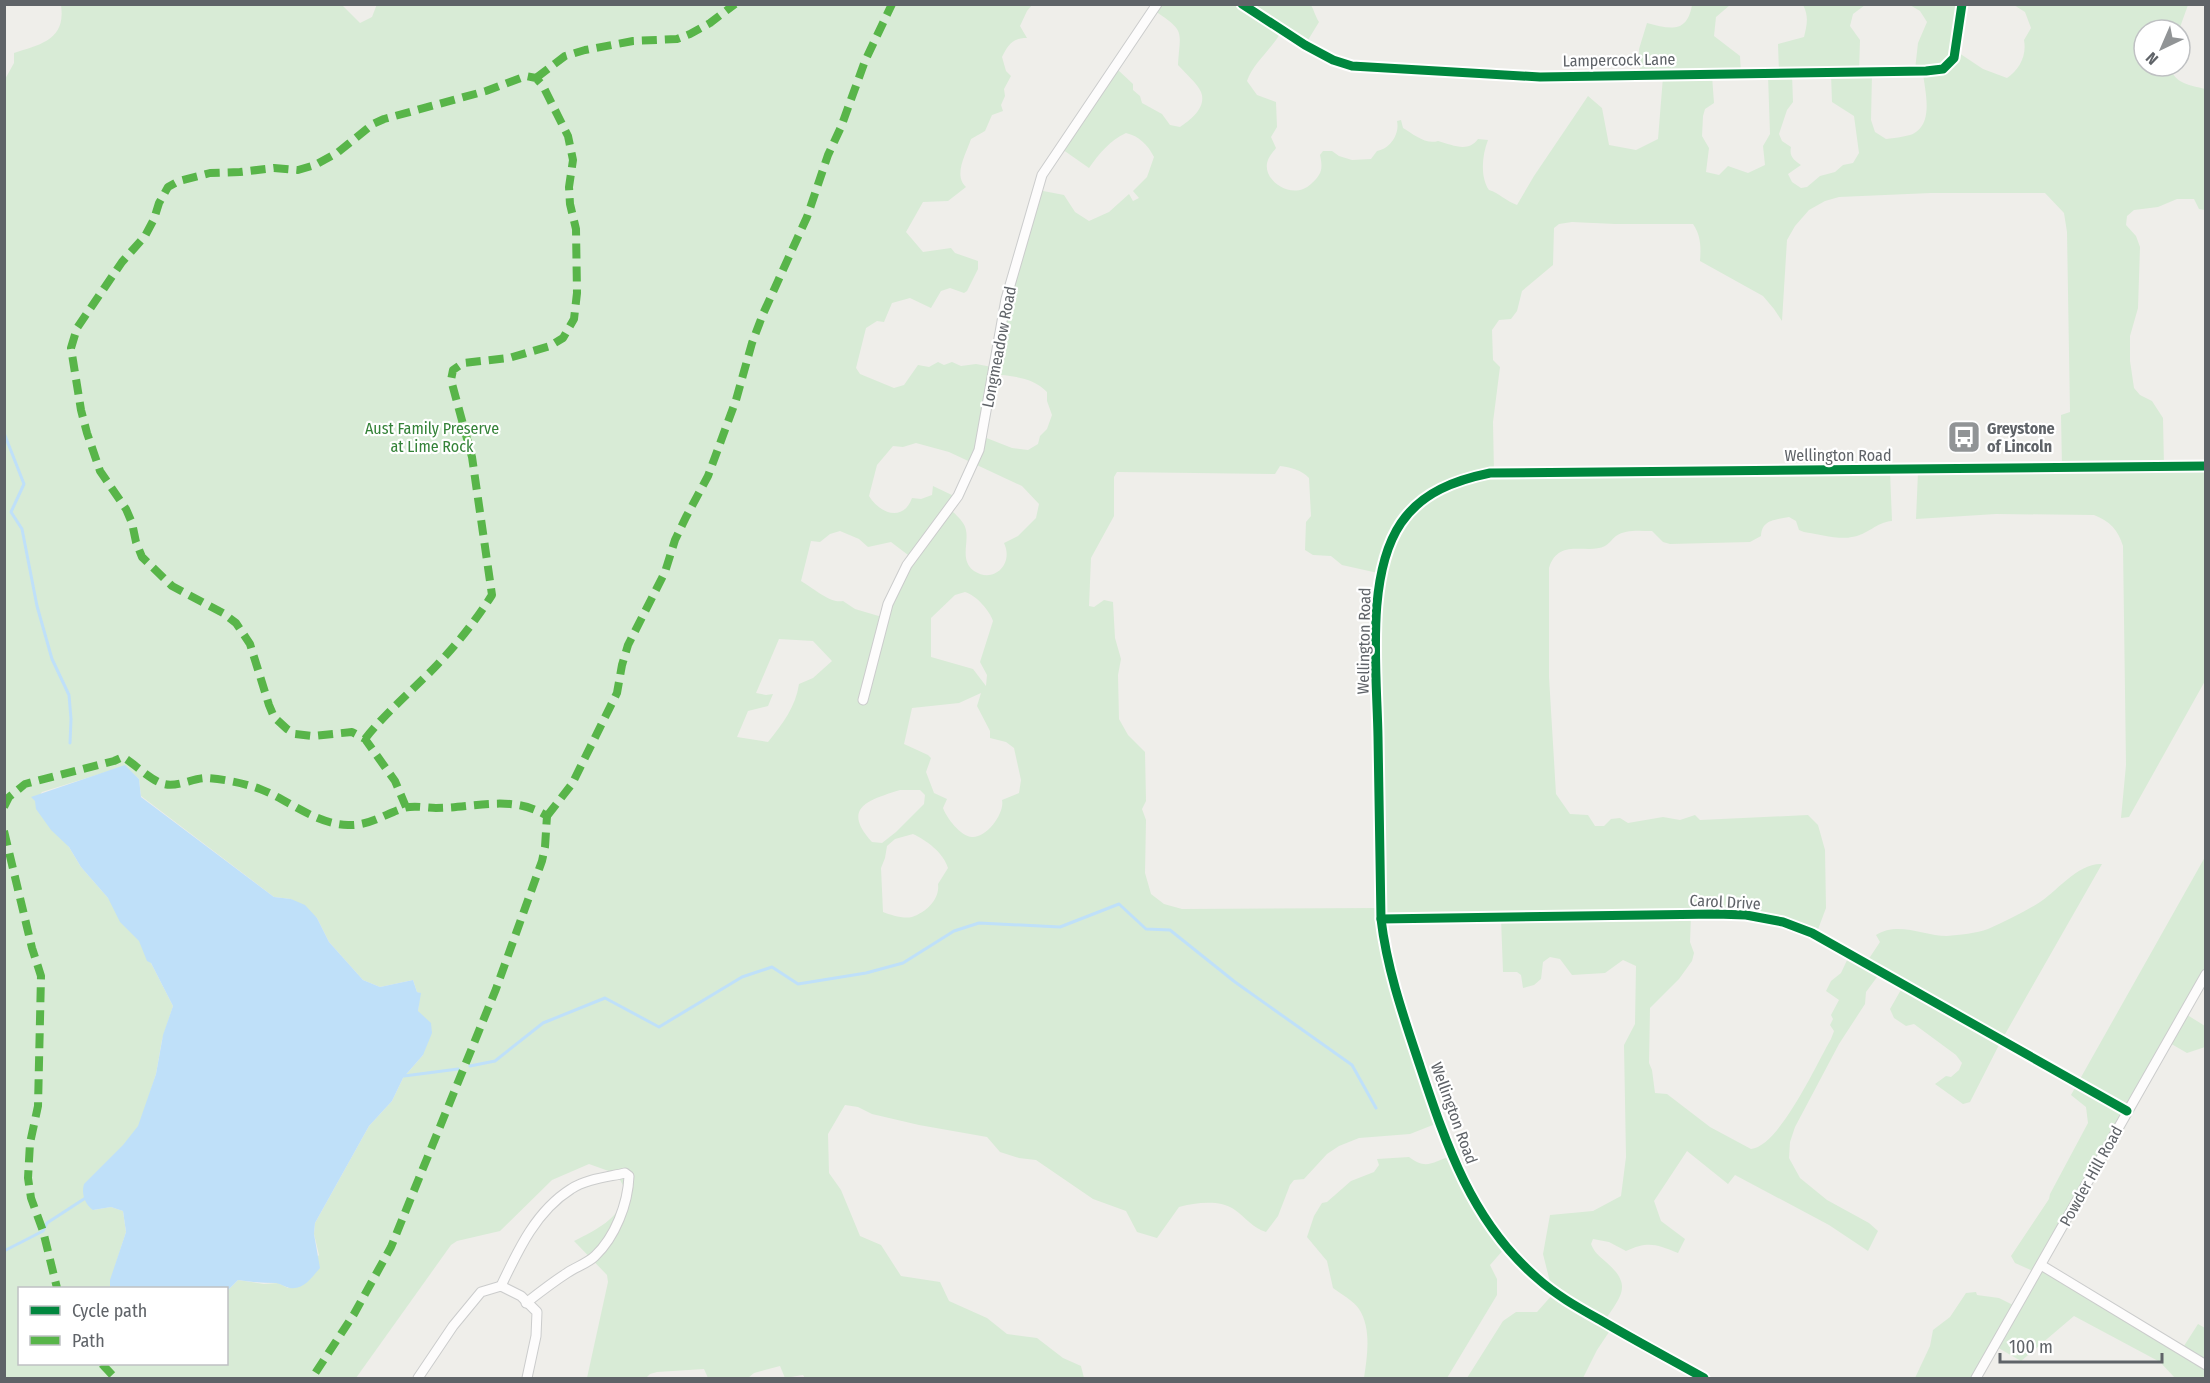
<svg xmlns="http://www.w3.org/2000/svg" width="2210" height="1383" font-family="'Fira Sans Condensed',sans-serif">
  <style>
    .green { fill: #d8ebd6; fill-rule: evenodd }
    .water { fill: #bfe0f9 }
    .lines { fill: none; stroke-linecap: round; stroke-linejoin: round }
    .stream { stroke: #bfe0f9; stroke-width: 3 }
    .minor-casing { stroke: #cbcccc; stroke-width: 11 }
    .minor { stroke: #fdfcfc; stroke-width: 9 }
    .quiet { stroke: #58b549; stroke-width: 8; stroke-dasharray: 15 8; stroke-linecap: butt }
    .cycleway-casing { stroke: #fff; stroke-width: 13 }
    .cycleway { stroke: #00873e; stroke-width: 9 }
    .labels { text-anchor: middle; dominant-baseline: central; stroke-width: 4.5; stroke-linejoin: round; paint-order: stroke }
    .street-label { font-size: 16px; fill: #5f6368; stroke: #fff }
    .park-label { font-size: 16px; fill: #348238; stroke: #fff }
    .poi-label { font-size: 16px; font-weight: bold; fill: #5f6368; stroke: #fff; text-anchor: start }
  </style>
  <rect width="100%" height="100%" fill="#efeeea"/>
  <g class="green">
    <path d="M377 4 1032 5 1027 11 1020 26 1027 38C1012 38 1008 45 1002 57L1006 71 1011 76 1004 89 1005 96 1001 105 1003 111 992 115 985 131 971 139C966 154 953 175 966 187L948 201 923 202 906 232 923 252 951 248 955 253 978 261V269L967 291 964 293 950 288 941 291 931 308 910 298 892 303 884 322 877 321 866 328 856 368 860 374 894 388 904 385 918 365 929 367 938 362 944 365 952 362 961 366 976 364 992 367 1038 190 1064 195 1075 212 1089 221 1109 212 1129 194 1133 201 1139 198 1133 191 1147 177 1154 157C1148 145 1139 136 1126 133 1110 140 1099 154 1089 168L1059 147 1117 69 1133 84V90L1140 96 1142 103 1162 114 1170 125 1180 127C1191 120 1207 107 1201 92 1197 83 1185 73 1178 65 1180 30 1186 32 1155 11L1159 5 1310 4C1314 9 1315 16 1319 22L1305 45 1281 32C1272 49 1253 63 1247 81L1257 95 1276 102 1277 127 1271 137 1276 148C1274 151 1269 156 1268 160 1260 179 1292 202 1311 184 1322 174 1323 169 1320 155L1323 151H1332L1339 156 1352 160 1371 159 1377 151C1390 149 1400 134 1397 121L1401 120 1403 128C1413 134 1426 145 1438 141 1453 145 1468 153 1478 139L1488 140C1482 155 1480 177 1489 190 1499 193 1506 201 1517 205L1534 176 1588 96 1602 108 1609 145 1636 150 1658 139 1663 77 1640 76 1639 49 1647 23C1670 29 1687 34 1692 5H1730L1716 17 1714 36 1740 56 1741 74 1712 76 1714 103 1705 109 1703 116 1702 136 1709 148 1706 172 1719 175 1728 166 1748 173 1765 165 1763 146 1770 134 1768 75 1779 73 1778 44 1804 37C1807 25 1809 16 1803 5H1865L1853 14 1850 26 1860 40 1859 72 1872 74 1871 120 1875 132 1886 139C1894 138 1903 137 1910 135 1935 126 1925 92 1923 73L1915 70 1918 43 1927 22 1920 11 1910 5H1962L1956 51 1983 69 2007 78C2019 70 2027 56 2024 40L2031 28 2025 12 2014 5H2188L2179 30H2144V66H2170C2174 84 2190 85 2205 89V210L2199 209 2194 199H2177L2158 207 2134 210 2127 216 2126 225 2136 236 2140 247 2138 308 2130 336V361L2134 388 2140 395 2152 401 2163 418 2164 467H2205V681L2129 817 2121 818 2126 765 2123 546C2118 530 2110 521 2094 515L1996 514 1916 519 1918 472 2062 467 2061 415 2070 412 2067 232 2064 213 2045 193H1931L1839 197 1825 201 1809 210 1795 226 1787 240 1782 321 1774 309 1763 296 1700 261C1701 247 1701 236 1693 224H1615L1572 222 1559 224 1554 228 1553 265 1522 291 1517 311 1511 319 1499 320 1492 330 1493 360 1500 367 1493 422 1494 473 1890 472 1892 521C1876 522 1868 535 1852 537 1840 540 1817 534 1804 532L1799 530 1796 521 1789 517C1775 520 1762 519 1761 536L1750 542 1670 544 1663 542 1652 531C1640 531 1626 529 1616 536 1612 539 1609 544 1605 546 1588 555 1558 537 1549 568V677L1556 794 1570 814 1588 815 1595 826H1604L1611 819 1620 818 1628 823 1663 817 1680 820 1695 815 1700 820 1808 815 1818 825 1825 850 1826 908 1817 932 1779 921 1691 916 1690 942 1694 953 1692 961 1679 979 1650 1008 1649 1063 1652 1070 1655 1093 1667 1094 1710 1127 1751 1149C1779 1147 1817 1063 1831 1039L1834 1031 1830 1025 1833 1019 1831 1015 1839 1000 1826 991 1831 981 1841 973 1849 956 1866 963 1880 942 1876 935C1898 921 1924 936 1947 936 1959 935 1977 933 1988 929 2004 922 2022 913 2037 904 2056 893 2077 863 2102 864L2000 1043 1970 1102 1963 1104 1935 1084 1946 1076 1951 1077 1959 1070 1962 1063 1956 1055 1914 1024 1906 1026 1894 1018 1890 1009 1902 988 1880 973 1866 992 1865 1004 1839 1044 1795 1127 1790 1142 1789 1158 1800 1178 1827 1200 1869 1223 1878 1231 1868 1251 1829 1225 1735 1175 1728 1184 1687 1151 1654 1201 1661 1221 1685 1239 1678 1253C1656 1244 1648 1241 1626 1251L1609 1242 1593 1239 1591 1244C1594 1252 1599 1256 1606 1262 1634 1286 1620 1297 1604 1322L1611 1329 1597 1350 1583 1378H1467L1503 1321 1516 1312H1537L1553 1294 1543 1254 1550 1215 1593 1211 1621 1196 1626 1157 1624 1045 1635 1024 1636 966 1623 960 1605 973 1572 975 1560 959 1550 957 1543 962 1541 979 1534 985 1523 988 1521 975 1517 972H1503L1501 918 1381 921 1438 1123 1410 1134 1359 1138 1339 1146 1327 1154 1304 1179 1294 1180 1290 1185 1278 1216 1266 1232C1253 1228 1246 1218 1235 1210 1219 1199 1196 1203 1179 1207L1157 1238 1137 1232 1126 1211 1093 1199 1036 1160 1019 1158 1000 1152 987 1137 919 1125 872 1114 858 1107 845 1105 828 1134 829 1173 841 1190 860 1236 881 1245 901 1276 940 1282 949 1301 987 1318 1007 1334 1037 1338 1063 1358 1081 1366 1084 1378H805L803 1375 785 1378 780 1366 754 1373 748 1378H708L704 1369 657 1372 650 1374 646 1378H587L608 1282 607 1275 574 1241C596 1230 619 1219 627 1193L617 1174 589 1164 552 1180 500 1231 457 1241 451 1245 356 1378H5L4 81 14 63V53C41 44 66 40 61 5H342L360 23 372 17ZM1792 74H1831L1832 102 1854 116 1859 153 1853 163 1843 165 1835 172 1820 176 1807 187 1801 188 1792 182 1788 174 1801 165C1794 160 1789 157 1791 147L1782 141 1779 134 1787 110 1793 102ZM992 374C1012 376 1033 377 1047 392V401L1052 415 1047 429 1040 436 1038 444 1028 450 1012 448 984 437ZM916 443 949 452 1022 486 1039 504 1036 518 1018 536 1004 543C1014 564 994 584 974 571 957 559 973 537 963 523 960 518 954 513 950 509L956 497 933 486 932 495 921 499 912 498C903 523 879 513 869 496L877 465 893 446 903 447ZM1280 466C1290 467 1302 470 1309 478L1311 516 1306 522 1305 550 1313 555 1331 556 1342 565 1378 573 1379 908 1182 909 1164 904 1151 894 1145 873 1146 820 1142 809 1146 801 1145 752 1128 735 1119 719 1118 675 1121 659 1115 638 1113 602 1104 600 1094 607 1089 606 1091 558 1114 516V477L1117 472 1275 474ZM840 531 859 539 868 547 891 542 912 558 882 617 855 609 843 601C830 604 812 587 801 581L811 541 820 542 830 534ZM965 592C976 595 990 611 993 621L980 662 987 675 986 686 973 669 931 657V618L955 595ZM779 639 813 641 832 661 813 678 799 684C796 706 782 725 768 742L737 737 748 711 768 706 773 694 766 695 756 693ZM981 693 977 706 990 731V738L1006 742 1014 748 1021 780 1019 793 1002 800C1005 813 987 838 972 837 961 837 946 817 943 808L947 799 934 793 926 772 931 758 928 755 904 744 912 708 959 703ZM125 766 139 779 141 796 274 897 291 899 317 918 329 942 363 980 380 987 413 980 417 992 420 993 418 1011 423 1055 403 1078 392 1101 369 1126 315 1223 314 1234 319 1255 288 1288 278 1283 264 1284 238 1280 227 1291 226 1364H20V1288H127L115 1266 126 1232 123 1211 111 1207 93 1210 136 1137 156 1074 162 1040 173 1006 151 963 143 938 81 867 69 847 35 801 42 792ZM900 790H920L925 795 924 804 896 832 882 843 872 842C841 808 868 800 900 790ZM913 834C927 841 943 852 948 868L938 884C940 899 927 912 912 917 903 919 891 915 883 912L881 868 885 858 887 846 895 839Z"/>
    <polygon points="2205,857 2205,974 2184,1013 2205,1026 2205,1047 2187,1053 2168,1042 2042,1263 2179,1345 2184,1346 2198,1324 2205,1328 2205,1378 2175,1378 2160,1362 2074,1316 2021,1361 1995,1346 1976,1378 1915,1378 1930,1346 1933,1330 1950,1317 1966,1293 1976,1292 1977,1295 1999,1298 2017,1307 2035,1272 2015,1263 2011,1256 2049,1199 2050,1194 2088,1123 2086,1107 2071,1095"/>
    <path d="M1452 1156 1504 1249 1490 1265 1497 1279V1295L1447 1378H1364C1367 1357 1372 1329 1359 1309 1354 1301 1341 1294 1333 1288L1327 1261 1307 1237 1314 1216 1322 1203 1327 1202 1351 1181 1374 1172 1379 1165 1377 1159 1409 1157C1427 1171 1433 1161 1452 1156Z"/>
  </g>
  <path class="water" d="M125 765 139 779 141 797 274 897 291 899 305 905 317 918 329 942 363 980 380 987 413 980 417 992 421 993 418 1011 431 1023 432 1033 423 1055 403 1078 392 1101 369 1126 315 1223 314 1234 320 1268C312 1277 304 1290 290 1288 285 1287 281 1284 276 1283 263 1283 251 1282 238 1280L227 1291 226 1288H110V1280L126 1232 123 1211 111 1207 93 1210C85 1204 81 1194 84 1184L123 1145 138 1126 156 1074 163 1035 173 1006 151 963 147 961 139 941 120 922 108 898 81 867 69 847 51 830 36 809 35 801 31 797Z"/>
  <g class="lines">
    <g class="stream">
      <polyline points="4,433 24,484 11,512 22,529 37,606 52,659 69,695 71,719 70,743"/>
      <polyline points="470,1066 495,1061 543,1023 605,998 659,1027 742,977 772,967 798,984 866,973 903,963 954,931 979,923 1060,927 1119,904 1146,929 1170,930 1235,982 1352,1065 1376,1108"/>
      <polyline points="404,1076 458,1069"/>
      <polyline points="4,1251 43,1231 47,1223 87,1197"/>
    </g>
    <g class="minor-casing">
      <g id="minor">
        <polyline points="1242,4 1305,45 1333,60 1352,66 1540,77 1926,71 1943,69 1954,58 1962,4"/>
        <polyline points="863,700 888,604 907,565 958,496 979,450 1006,299 1042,175 1157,4"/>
        <polyline points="1381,919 1716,914 1746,915 1783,922 1812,933 2127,1111"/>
        <polyline points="2041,1265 2206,1365"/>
        <path d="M501 1286C518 1250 536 1211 571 1189 586 1179 608 1177 625 1173L629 1176C628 1204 615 1237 595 1256 588 1263 576 1267 567 1273 553 1282 540 1292 526 1303"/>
        <polyline points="418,1378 453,1326 481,1292 501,1286 521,1296 537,1312 536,1336 527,1378"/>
        <path d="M1704 1378C1670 1359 1636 1341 1602 1321 1579 1308 1557 1296 1537 1278 1471 1221 1446 1144 1419 1063 1403 1015 1387 969 1381 919 1380 858 1379 797 1378 737 1377 673 1365 576 1401 523 1422 492 1456 480 1490 473L2206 466"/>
        <polyline points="1976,1378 2206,974"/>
      </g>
    </g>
    <use href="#minor" class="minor"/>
    <g class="quiet">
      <polyline points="536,78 565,56 585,50 633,41 677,39 690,34 710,23 735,4"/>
      <path d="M365 739C386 712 413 690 437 665 458 643 476 620 492 595L472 457 451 380 453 370 463 363 509 358 550 346 563 338 574 319 577 293 576 229 570 204 569 187 573 160 568 136 543 86 536 78 526 76 486 91 384 119 373 124 337 153 315 165 298 170 274 168 240 172 210 173 179 181 168 187 159 203 154 219 145 236 122 262 77 328 71 348 81 410 87 433 100 471 126 509 132 523 136 542 142 557 172 586 223 613 236 623 250 644 269 705 274 717 287 729 295 734 313 736 352 732 365 739 395 781 406 807"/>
      <path d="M4 807 9 797 25 784 114 761 123 757C136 765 148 778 161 783 175 789 192 778 206 778 223 779 244 783 260 789 289 800 315 824 348 825 369 826 385 814 404 808 414 805 426 808 436 808 474 808 513 794 547 816L545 847 542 861 496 989 391 1247 354 1314 312 1378"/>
      <polyline points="547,816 572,784 617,693 622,665 628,645 665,572 675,540 686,517 708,476 736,400 752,343 763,314 807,217 828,155 841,127 865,61 892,4"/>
      <polyline points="4,831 32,948 41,976 38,1106 30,1143 28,1178 31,1198 43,1231 57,1288"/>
      <polyline points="102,1364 115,1378"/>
    </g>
    <g class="cycleway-casing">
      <g id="cycleway">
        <polyline points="1242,4 1305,45 1333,60 1352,66 1540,77 1926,71 1943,69 1954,58 1962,4"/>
        <polyline points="1381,919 1716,914 1746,915 1783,922 1812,933 2127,1111"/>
        <path d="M1704 1378C1670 1359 1636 1341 1602 1321 1579 1308 1557 1296 1537 1278 1471 1221 1446 1144 1419 1063 1403 1015 1387 969 1381 919 1380 858 1379 797 1378 737 1377 673 1365 576 1401 523 1422 492 1456 480 1490 473L2206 466"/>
      </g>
    </g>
    <use href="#cycleway" class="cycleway"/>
  </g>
  <defs>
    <g id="bus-square" transform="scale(1.725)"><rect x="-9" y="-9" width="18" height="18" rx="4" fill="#919496" stroke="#fff"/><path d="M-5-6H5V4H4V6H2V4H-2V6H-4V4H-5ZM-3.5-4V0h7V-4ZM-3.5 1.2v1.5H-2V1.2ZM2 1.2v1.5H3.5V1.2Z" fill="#fff"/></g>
  </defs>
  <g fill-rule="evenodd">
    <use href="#bus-square" x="1964" y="437"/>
  </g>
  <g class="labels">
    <g class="street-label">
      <text transform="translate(1619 60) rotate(-1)">Lampercock Lane</text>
      <text transform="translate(999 347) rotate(-79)">Longmeadow Road</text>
      <text x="1838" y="455">Wellington Road</text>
      <text transform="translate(1364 641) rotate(-89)">Wellington Road</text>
      <text transform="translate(1725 902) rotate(3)">Carol Drive</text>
      <text transform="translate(1454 1113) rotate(70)">Wellington Road</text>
      <text transform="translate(2091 1176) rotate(-61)">Powder Hill Road</text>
    </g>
    <g class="park-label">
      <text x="432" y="428">Aust Family Preserve<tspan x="432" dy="18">at Lime Rock</tspan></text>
    </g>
    <g class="poi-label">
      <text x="1987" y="428">Greystone<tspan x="1987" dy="18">of Lincoln</tspan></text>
    </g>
  </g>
  <rect width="2210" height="1383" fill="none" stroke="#5f6368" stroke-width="12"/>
  <rect x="18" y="1287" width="210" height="78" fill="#ffffff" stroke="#bfc1c3" stroke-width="1.5"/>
  <rect x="30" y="1306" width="30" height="9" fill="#00873e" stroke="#bfc1c3" stroke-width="1.5"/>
  <text x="72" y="1317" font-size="18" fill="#5f6368">Cycle path</text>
  <rect x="30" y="1336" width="30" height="9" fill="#58b549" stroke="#bfc1c3" stroke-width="1.5"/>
  <text x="72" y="1347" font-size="18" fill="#5f6368">Path</text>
  <g transform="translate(2162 48) rotate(224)"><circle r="28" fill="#ffffff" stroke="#bfc1c3" stroke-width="1.5"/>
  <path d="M0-4.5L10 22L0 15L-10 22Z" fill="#919496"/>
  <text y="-9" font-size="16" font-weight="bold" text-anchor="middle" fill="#5f6368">N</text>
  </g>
  <path d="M2000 1353v9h162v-9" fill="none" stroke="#5f6368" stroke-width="3"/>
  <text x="2009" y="1353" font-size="18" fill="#5f6368" stroke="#ffffff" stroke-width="4.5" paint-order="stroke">100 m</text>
</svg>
